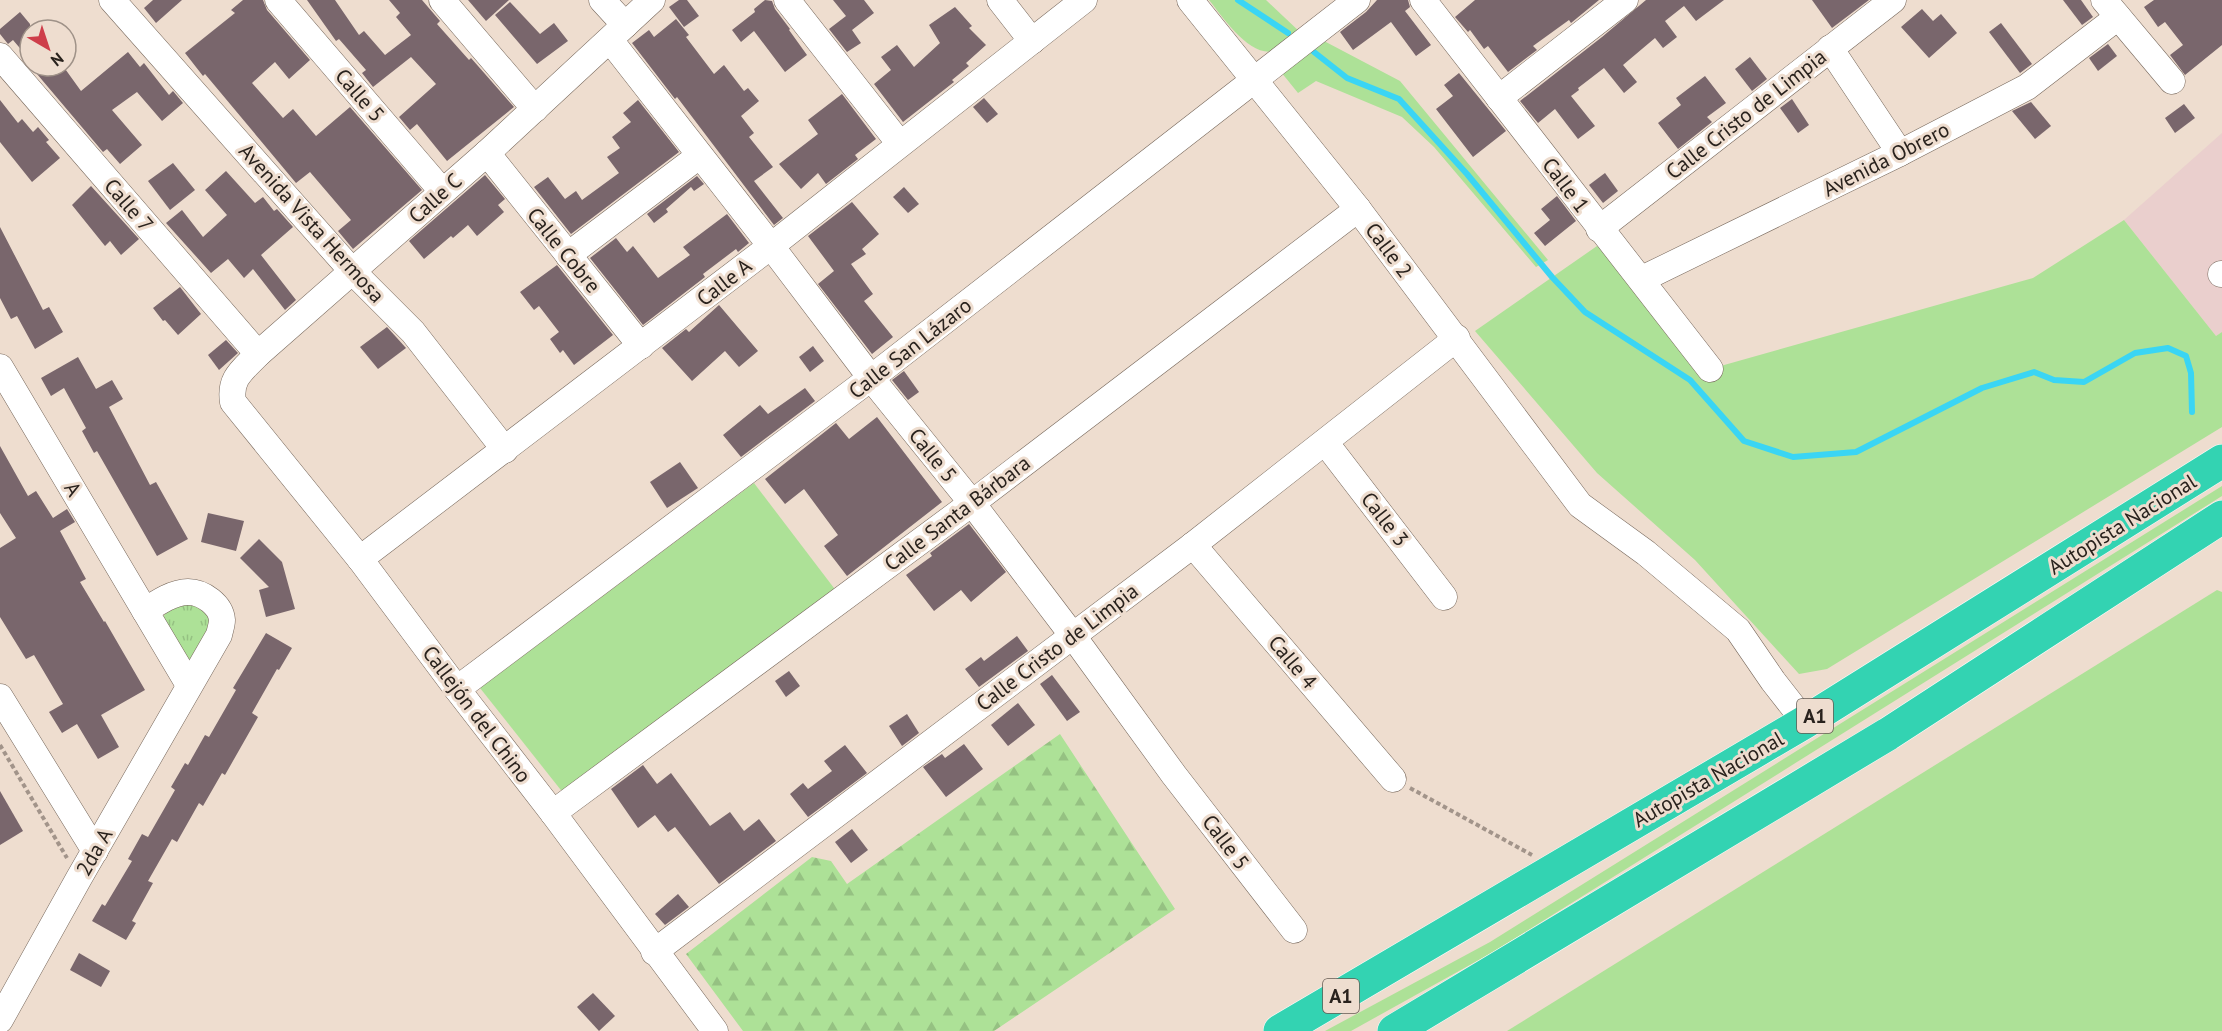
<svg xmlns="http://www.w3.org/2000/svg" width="2222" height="1031" font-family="'PT Sans',sans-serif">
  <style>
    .industrial { fill: #eacfcd }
    .grass { fill: #ade197 }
    .forest { fill: url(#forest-firs) }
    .park { fill: url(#park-tufts) }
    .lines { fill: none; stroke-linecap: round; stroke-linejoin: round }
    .stream { stroke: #3ad5f4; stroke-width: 6 }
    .building { fill: #79666c }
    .minor-casing { stroke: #77685c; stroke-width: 27 }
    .highway-casing { stroke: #fff; stroke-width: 34 }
    .path { stroke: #a2948a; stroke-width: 4; stroke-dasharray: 4.5 3; stroke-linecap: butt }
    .minor { stroke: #fff; stroke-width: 26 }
    .highway { stroke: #33d3b2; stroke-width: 33 }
    .labels { text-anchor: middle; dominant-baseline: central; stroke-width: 6; stroke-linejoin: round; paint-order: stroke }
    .shield { fill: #eeddcf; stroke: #645a52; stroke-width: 1.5 }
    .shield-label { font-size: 20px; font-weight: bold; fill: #29221d }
    .street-label { font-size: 21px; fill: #29221d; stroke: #eeddcf }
  </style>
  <defs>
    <pattern id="forest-firs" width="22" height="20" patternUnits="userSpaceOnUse" patternTransform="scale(1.5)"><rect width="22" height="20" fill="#ade197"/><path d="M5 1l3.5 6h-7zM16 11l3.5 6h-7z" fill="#95c182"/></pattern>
    <pattern id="park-tufts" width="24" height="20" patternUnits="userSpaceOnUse" patternTransform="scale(1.5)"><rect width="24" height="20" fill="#ade197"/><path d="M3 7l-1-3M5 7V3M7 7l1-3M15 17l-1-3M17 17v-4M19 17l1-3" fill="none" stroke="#95c182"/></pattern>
  </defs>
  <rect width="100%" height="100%" fill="#eeddcf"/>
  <polygon class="industrial" points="2222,133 2222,332 2216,336 2124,220"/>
  <g class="grass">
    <path d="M1209 0H1266L1302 34C1294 39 1286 46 1278 50 1251 61 1223 17 1209 0Z"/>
    <polygon points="1324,41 1400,81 1548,260 1536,267 1434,147 1402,117 1316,81 1298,93 1281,72"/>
    <polygon points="2124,220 2216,336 2222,332 2222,427 1827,669 1799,674 1695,560 1597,473 1475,331 1597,246 1642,279 1710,369 2033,278"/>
    <polygon points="754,483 837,592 564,794 480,688"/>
    <polygon points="2222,486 2222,496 1495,951 1351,1031 1325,1031 1490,942"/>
    <polygon points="2217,590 2222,592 2222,1031 1507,1031"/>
  </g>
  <polygon class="forest" points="1060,734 1175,909 994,1031 743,1031 686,954 812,857 831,861 847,884"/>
  <polygon class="park" points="189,599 208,612 210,625 193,661 184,657 163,620 166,609"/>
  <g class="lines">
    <g class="stream">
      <polyline points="1238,0 1288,33"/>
      <polyline points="1314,52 1347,78 1399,99 1467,174 1552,277 1585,312 1690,380 1744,441 1793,457 1856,452 1982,388 2034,372 2054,380 2084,382 2135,353 2168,348 2186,356 2191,373 2192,412"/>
    </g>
  </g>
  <g class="building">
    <polygon points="153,0 182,0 156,23 144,8"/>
    <polygon points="243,0 263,0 267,10 310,60 289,79 275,62 252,83 283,118 293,109 316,136 350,107 422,190 353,249 338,231 351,220 310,172 296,183 205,74 203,76 185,53 235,13 231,10"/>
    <polygon points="307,0 335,0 359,35 364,31 385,55 411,35 396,17 400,13 389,0 422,0 440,21 437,24 469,60 471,58 514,107 447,161 417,124 410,130 399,117 436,84 411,57 373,87 362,73 366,70 339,39 336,41"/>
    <polygon points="468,0 509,0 486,21"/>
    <polygon points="679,0 687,0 699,16 684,27 669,7"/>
    <polygon points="765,0 772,1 775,9 790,29 789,30 807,55 785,72 754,31 741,42 732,30 755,12 754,9"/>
    <polygon points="833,0 864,0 874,13 852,30 861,43 847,52 829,29 846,16"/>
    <polygon points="1377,0 1408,0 1410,7 1405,11 1431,45 1416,56 1391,22 1353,50 1340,32 1366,12"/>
    <polygon points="1475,0 1599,0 1571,23 1569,20 1533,46 1537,50 1508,72 1488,46 1484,49 1470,30 1468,32 1455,17"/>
    <polygon points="1646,0 1724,0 1696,21 1684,6 1665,21 1677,37 1663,48 1655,38 1623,65 1637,82 1624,93 1604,68 1578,88 1579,90 1571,96 1595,126 1578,139 1555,109 1538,123 1520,101 1602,37"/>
    <polygon points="1812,0 1869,0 1832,28"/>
    <polygon points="2063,0 2081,0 2093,17 2082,25"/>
    <polygon points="2154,0 2222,0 2222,45 2185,75 2170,55 2183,45 2165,22 2158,27 2144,7"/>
    <polygon points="510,2 540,34 554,23 568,41 537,64 495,15"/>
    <polygon points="955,7 972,26 969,28 986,45 966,63 969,66 952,80 954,82 903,122 874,84 891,70 881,57 897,45 914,67 940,43 929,25"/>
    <polygon points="1922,9 1933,21 1941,14 1957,33 1929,58 1901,27"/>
    <polygon points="20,12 30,24 30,60 13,40 8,44 0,34 0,29"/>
    <polygon points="676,19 689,35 686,37 714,74 724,65 744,91 748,88 759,101 741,116 754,133 749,137 773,167 754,181 783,218 774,225 677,97 675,99 632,43 649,30 654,37"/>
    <polygon points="2001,23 2032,64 2020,73 1989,32"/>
    <polygon points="2108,44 2117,56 2098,71 2089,58"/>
    <polygon points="128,52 140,67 144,63 169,95 173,91 183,103 162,121 137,92 112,110 142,145 120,164 107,149 103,152 37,74 48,66 63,66 81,91"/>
    <polygon points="1750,57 1767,79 1752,91 1735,69"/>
    <polygon points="1459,73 1506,131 1473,157 1436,109 1453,96 1444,85"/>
    <polygon points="1705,76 1726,103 1707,117 1712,122 1678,149 1658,123 1681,105 1676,98"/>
    <polygon points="842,94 876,139 855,155 858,159 826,184 818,173 801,189 779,164 818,134 808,120"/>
    <polygon points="984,98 998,114 987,123 973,107"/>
    <polygon points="1792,99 1809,125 1798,133 1780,108"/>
    <polygon points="0,100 18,123 22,119 33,132 38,127 49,140 46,142 60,158 32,182 0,142"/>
    <polygon points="638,100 679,152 571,234 534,187 548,177 565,199 576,191 582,200 619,173 607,157 620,148 612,137 631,122 623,113"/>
    <polygon points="2031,102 2051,126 2035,139 2012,111"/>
    <polygon points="2184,104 2195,118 2175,133 2165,118"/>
    <polygon points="173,163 195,190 170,210 148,181"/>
    <polygon points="226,171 255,203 263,197 274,211 277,209 293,227 261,255 296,300 285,310 253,269 244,278 228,259 211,273 166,223 182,210 203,237 227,215 205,190"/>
    <polygon points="1605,173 1618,191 1603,203 1589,185"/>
    <polygon points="485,175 505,199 498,205 504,212 477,236 468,225 453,238 451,236 424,259 409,241"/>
    <polygon points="697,176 704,184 694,191 691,187 666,209 668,212 654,223 647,214"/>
    <polygon points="91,186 139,239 121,255 110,241 105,246 72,205"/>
    <polygon points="904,187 919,204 908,213 893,197"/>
    <polygon points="1557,196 1576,221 1545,246 1534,233 1550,220 1541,209"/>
    <polygon points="852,202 879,234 862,249 866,254 851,264 873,294 864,301 893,337 872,354 818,284 834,271 808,236"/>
    <polygon points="727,214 749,243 738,252 736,249 703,274 705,277 643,325 590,258 616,238 627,252 633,246 658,278 690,255 683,247"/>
    <polygon points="0,227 43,310 49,307 63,332 35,349 17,316 11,319 0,298"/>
    <polygon points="557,265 613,335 574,365 563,350 560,353 550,339 559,332 539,306 534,310 520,292"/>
    <polygon points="180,287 201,314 178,335 165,320 163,321 153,308"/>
    <polygon points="719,305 758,351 739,367 725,351 692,381 662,348 686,329 689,332"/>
    <polygon points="387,327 406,348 378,369 360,347"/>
    <polygon points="226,340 238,353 219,370 208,355"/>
    <polygon points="813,346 824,361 810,372 799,357"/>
    <polygon points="78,357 96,389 112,380 123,399 109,407 150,485 156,482 188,539 157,556 97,451 94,453 82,431 86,428 64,388 51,396 41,378"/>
    <polygon points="904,371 919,392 908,400 892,380"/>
    <polygon points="805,388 815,401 741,457 723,435 760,405 768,414"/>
    <polygon points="877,417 942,502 847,576 824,546 838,535 804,489 785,504 765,479 836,423 849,439"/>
    <polygon points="0,446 28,496 36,491 53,518 67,509 75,522 60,531 86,579 80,582 104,622 105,621 145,690 101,715 119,747 98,759 77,724 62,733 49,712 63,704 34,655 26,659 0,617 0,548 16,538 0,513"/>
    <polygon points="680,462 698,488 667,508 650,482"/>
    <polygon points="208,513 244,521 236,551 201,542"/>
    <polygon points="969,524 1006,572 971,602 961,590 934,611 906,575 932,556 930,553 934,550"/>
    <polygon points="259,539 282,562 295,609 266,617 259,590 269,587 240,558"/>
    <polygon points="266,633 292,648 279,670 277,669 252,713 258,717 225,775 222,773 203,806 199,803 177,842 172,839 148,881 153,883 132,921 136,923 126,940 92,921 102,904 105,906 132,861 128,859 142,834 148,837 175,790 171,787 185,763 188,765 205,735 209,737 236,690 233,688"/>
    <polygon points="1017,636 1028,651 979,687 965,669 981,657 984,661"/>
    <polygon points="789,671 800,686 786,697 775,681"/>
    <polygon points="1052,675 1080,712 1067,721 1040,684"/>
    <polygon points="1018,703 1035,725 1008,746 991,725"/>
    <polygon points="907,714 919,733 902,746 889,726"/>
    <polygon points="964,744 983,769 946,797 923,767 942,754 945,758"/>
    <polygon points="845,745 867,773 808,817 790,794 803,783 808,789 832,771 824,761"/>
    <polygon points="643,765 657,784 671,773 710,826 730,812 744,831 759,819 776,841 719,884 675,827 668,832 655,815 638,828 611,789"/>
    <polygon points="0,791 23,831 0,845"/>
    <polygon points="852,829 868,850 851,863 835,842"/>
    <polygon points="678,894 689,907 665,925 655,914"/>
    <polygon points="79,953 110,971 101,987 70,970"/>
    <polygon points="593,993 615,1016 599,1031 577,1007"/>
  </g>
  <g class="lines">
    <g class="minor-casing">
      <g id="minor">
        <polyline points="112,0 353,272 413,332 505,450"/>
        <polyline points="278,0 442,191"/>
        <polyline points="442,0 535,109"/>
        <polyline points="602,0 625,25"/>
        <path d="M652 0 487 153 258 354C243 370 229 378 233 402L360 559 457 689 553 813 715 1031"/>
        <polyline points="787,0 900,144"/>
        <polyline points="1000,0 1032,41"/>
        <polyline points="1190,0 1358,209 1580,505 1646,553 1738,630 1773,681 1805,722"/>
        <polyline points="1423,0 1710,369"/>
        <polyline points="2104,0 2172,81"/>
        <polyline points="610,40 771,246 871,378 972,503 1073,636 1174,775 1294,930"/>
        <polyline points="1830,48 1900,153"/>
        <polyline points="0,56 258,354"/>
        <polyline points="1499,98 1625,0"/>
        <polyline points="487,153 641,346"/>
        <polyline points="1599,229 1893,0"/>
        <polyline points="568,255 699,156"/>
        <polyline points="2221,274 2222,274"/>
        <polyline points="1642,279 1900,153 2027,87 2118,17"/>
        <polyline points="0,367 189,685"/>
        <polyline points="1325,442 1444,597"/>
        <polyline points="1193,545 1393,779"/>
        <polyline points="360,559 771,246 1084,0"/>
        <polyline points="457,689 871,378 1357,0"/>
        <polyline points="0,697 95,851"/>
        <polyline points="553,813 972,503 1358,209"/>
        <polyline points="654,952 1193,545 1457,338"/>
        <path d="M0 1020 79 878 219 635C220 630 222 625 222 620 221 605 203 592 188 592 173 592 157 603 145 611"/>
      </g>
    </g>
    <g class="highway-casing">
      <g id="highway">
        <polyline points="1280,1031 1805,722 2222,461"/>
        <polyline points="1394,1031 1888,734 2222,517"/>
      </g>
    </g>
    <g class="path">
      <polyline points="0,745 67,858"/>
      <polyline points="1410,788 1532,855"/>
    </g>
    <use href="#minor" class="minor"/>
    <use href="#highway" class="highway"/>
  </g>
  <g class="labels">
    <g class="shield">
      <rect x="1797" y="699" width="36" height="34" rx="4.5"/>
      <rect x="1323" y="979" width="36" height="34" rx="4.5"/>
    </g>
    <g class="shield-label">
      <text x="1815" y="716">A1</text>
      <text x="1341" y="996">A1</text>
    </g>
    <g class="street-label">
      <text transform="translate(360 95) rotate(49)">Calle 5</text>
      <text transform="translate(1746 114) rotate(-38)">Calle Cristo de Limpia</text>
      <text transform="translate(1886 159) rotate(-27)">Avenida Obrero</text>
      <text transform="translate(1566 185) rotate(53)">Calle 1</text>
      <text transform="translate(435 198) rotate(-42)">Calle C</text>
      <text transform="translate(129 205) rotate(49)">Calle 7</text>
      <text transform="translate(312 223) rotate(48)">Avenida Vista Hermosa</text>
      <text transform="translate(564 250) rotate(51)">Calle Cobre</text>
      <text transform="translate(1389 250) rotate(53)">Calle 2</text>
      <text transform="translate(724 282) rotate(-38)">Calle A</text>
      <text transform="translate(910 348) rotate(-38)">Calle San Lázaro</text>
      <text transform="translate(933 455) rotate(51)">Calle 5</text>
      <text transform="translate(73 489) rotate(59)">A</text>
      <text transform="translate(957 513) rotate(-37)">Calle Santa Bárbara</text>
      <text transform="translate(1385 519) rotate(52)">Calle 3</text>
      <text transform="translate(2122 524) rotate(-32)">Autopista Nacional</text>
      <text transform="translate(1057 647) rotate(-37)">Calle Cristo de Limpia</text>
      <text transform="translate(1293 662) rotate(50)">Calle 4</text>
      <text transform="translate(477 714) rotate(53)">Callejón del Chino</text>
      <text transform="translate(1708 779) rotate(-30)">Autopista Nacional</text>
      <text transform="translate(1226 842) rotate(53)">Calle 5</text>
      <text transform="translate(94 852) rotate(-60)">2da A</text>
    </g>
  </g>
  <g transform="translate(48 48) rotate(141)"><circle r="28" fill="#eeddcf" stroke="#9f9288" stroke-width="1.5"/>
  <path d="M0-4.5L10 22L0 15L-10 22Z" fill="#ce3e4a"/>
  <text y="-9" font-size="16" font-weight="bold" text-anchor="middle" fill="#29221d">N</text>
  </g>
</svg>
